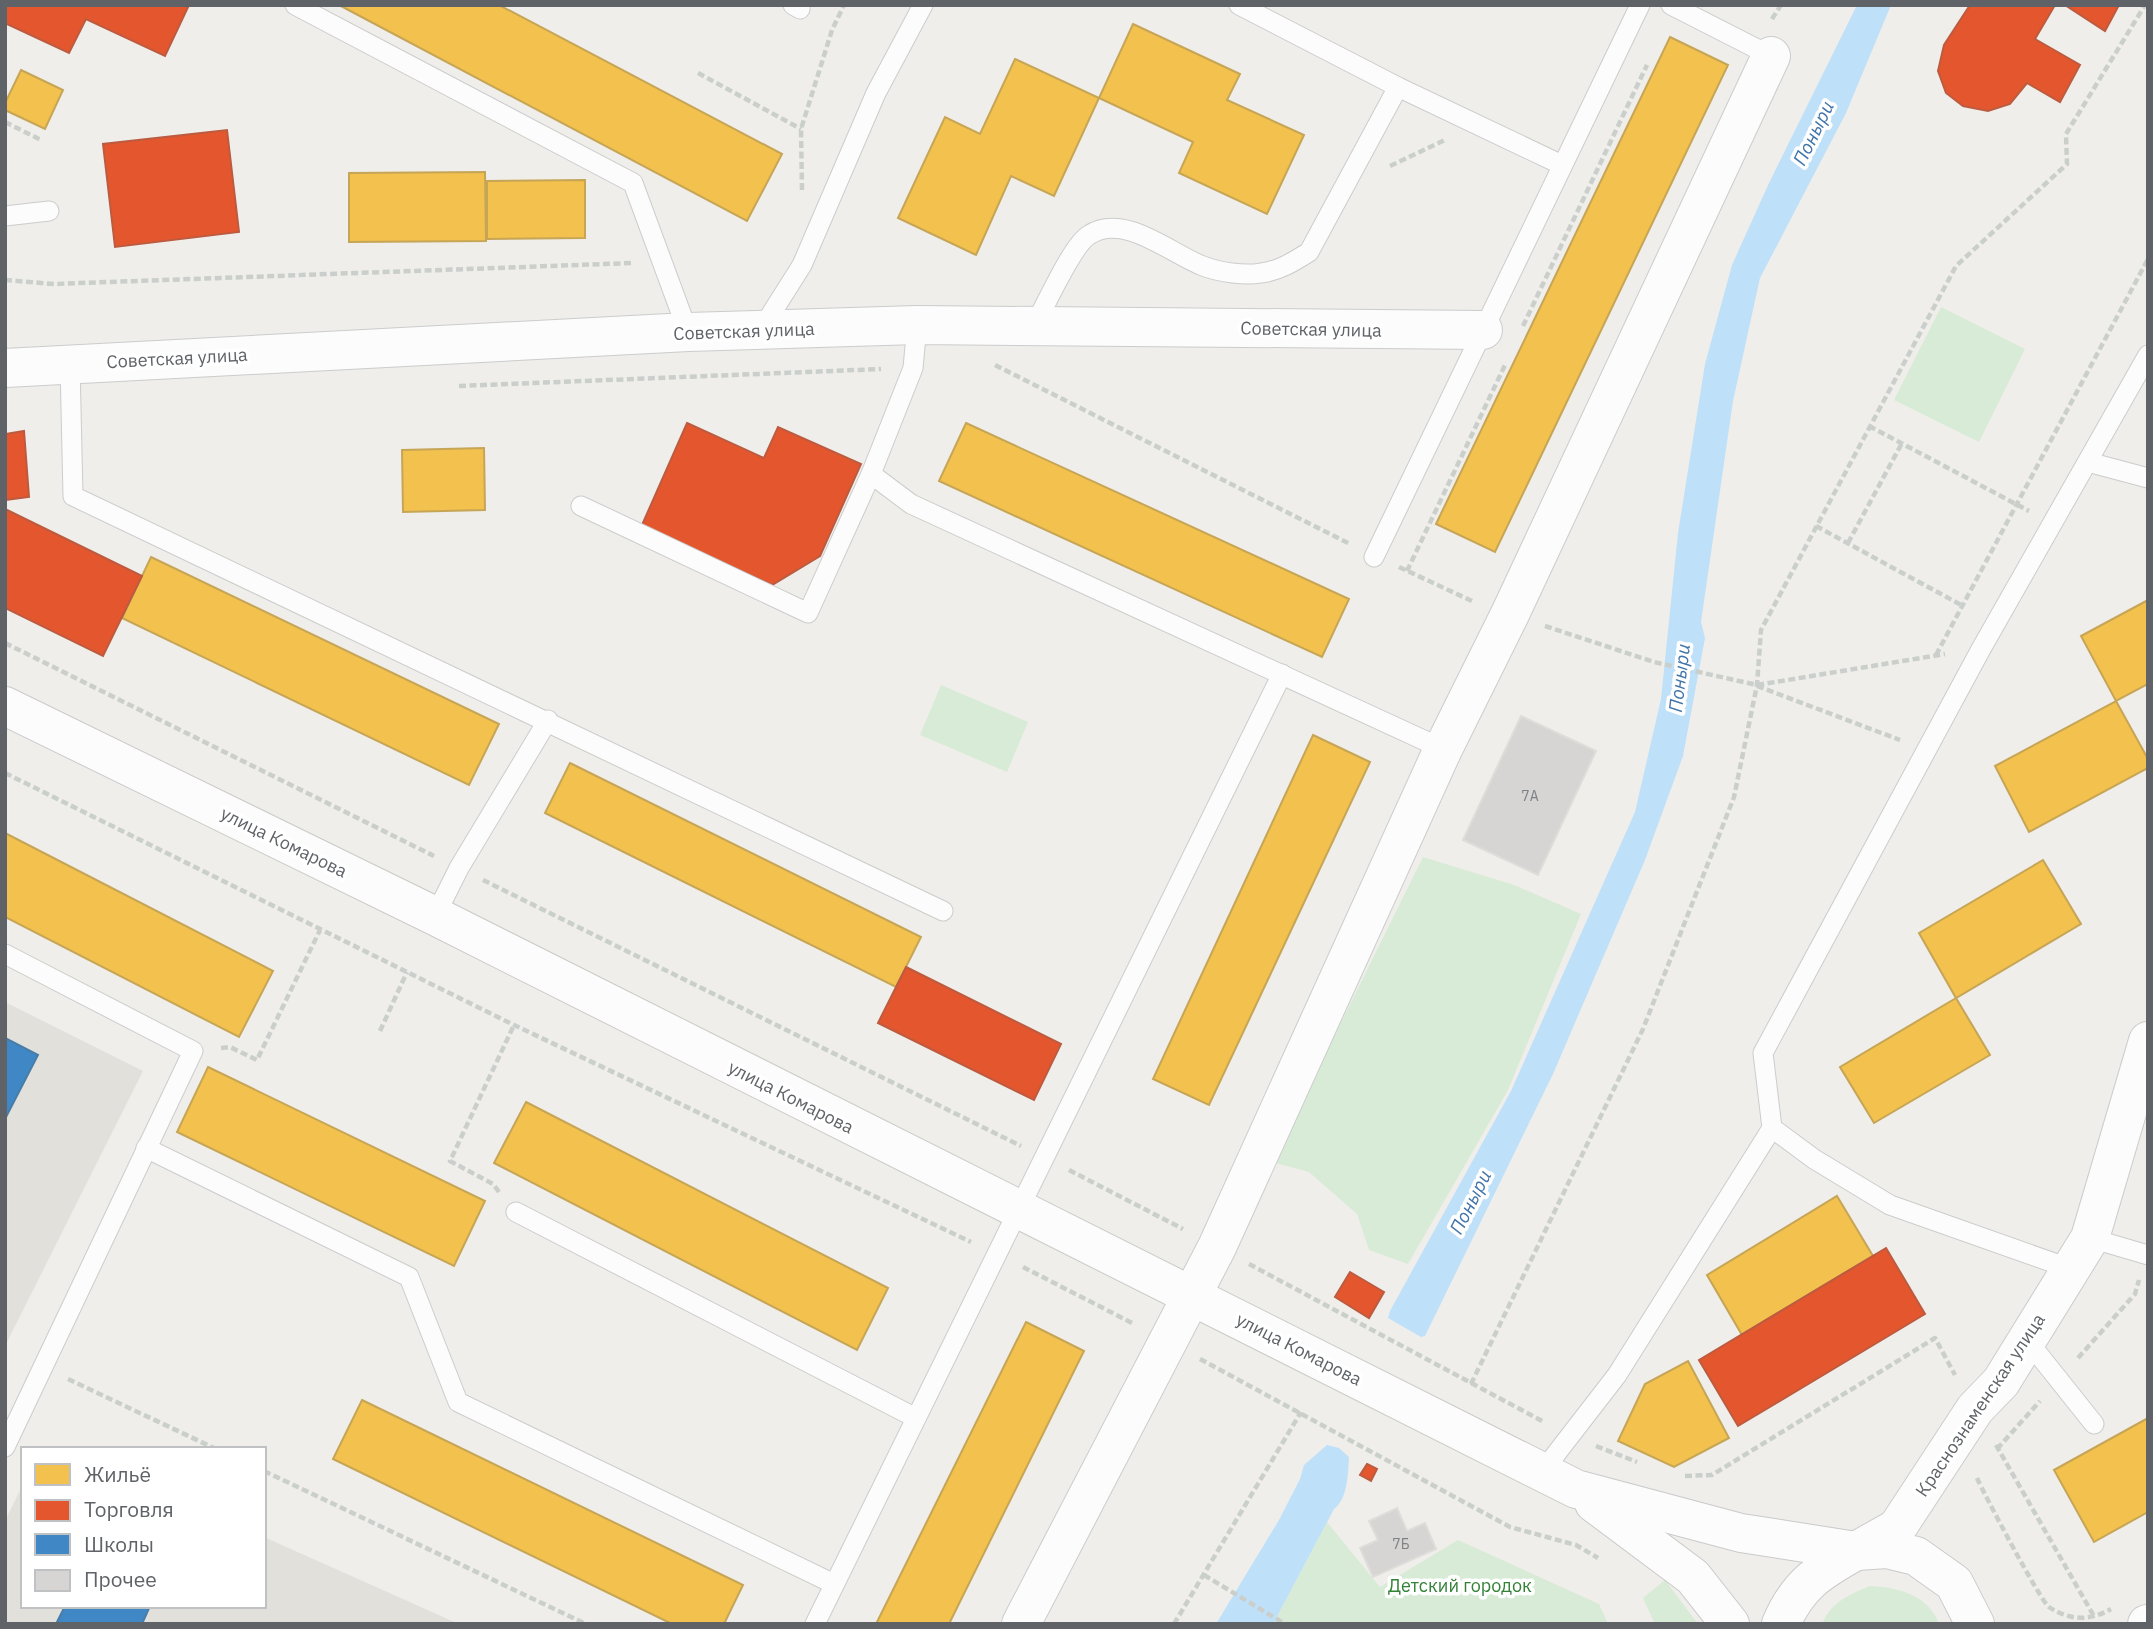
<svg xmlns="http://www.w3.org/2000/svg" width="2153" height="1629" font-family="'IBM Plex Sans',sans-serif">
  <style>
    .education { fill: #e2e0da }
    .green { fill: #d8ebd6 }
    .water { fill: #bfe0f9 }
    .homes { fill: #f2c14e; stroke: #c6a556; stroke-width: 2 }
    .shops { fill: #e4572e; stroke: #bc5b3f; stroke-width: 2 }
    .schools { fill: #3f88c5; stroke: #497da9; stroke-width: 2 }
    .building { fill: #d6d5d3; stroke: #deddd9; stroke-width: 2 }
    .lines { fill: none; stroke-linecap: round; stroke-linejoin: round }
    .service-casing { stroke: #cbcccc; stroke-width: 21 }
    .minor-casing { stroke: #cbcccc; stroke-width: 40 }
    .secondary-casing { stroke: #cacacb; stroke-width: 40 }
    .path { stroke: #cacfcc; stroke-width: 4.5; stroke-dasharray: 7 3.5; stroke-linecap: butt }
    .service { stroke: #fdfcfc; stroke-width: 19 }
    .minor { stroke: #fdfcfc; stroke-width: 38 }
    .secondary { stroke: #fdfcfc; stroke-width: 38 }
    .labels { text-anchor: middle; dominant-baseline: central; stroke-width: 7; stroke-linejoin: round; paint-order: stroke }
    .number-label { font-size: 14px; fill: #7e8184 }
    .street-label { font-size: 18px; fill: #5f6368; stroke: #fff }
    .park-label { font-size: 18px; fill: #348238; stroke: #fff }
    .water-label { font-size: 19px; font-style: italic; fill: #4174aa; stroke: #fff }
  </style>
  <rect width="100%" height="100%" fill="#efeeea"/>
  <g class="education">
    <polygon points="5,1002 143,1071 5,1346"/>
    <polygon points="23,1484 23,1606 264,1606 264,1537 459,1624 5,1624 5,1521"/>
  </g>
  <g class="green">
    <polygon points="1941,307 2025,349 1979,442 1894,400"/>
    <polygon points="941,685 1028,722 1007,772 920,735"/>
    <polygon points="1423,857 1514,885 1581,914 1508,1090 1408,1264 1369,1250 1357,1214 1309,1172 1272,1162"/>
    <polygon points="1327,1522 1380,1587 1458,1540 1599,1604 1608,1624 1273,1624"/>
    <polygon points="1665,1580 1698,1624 1655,1624 1643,1598"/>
    <path d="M1870 1586C1898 1587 1928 1595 1939 1624H1822C1831 1602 1850 1594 1870 1586Z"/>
  </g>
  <g class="water">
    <polygon points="1857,5 1891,5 1846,113 1760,278 1733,401 1701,622 1705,638 1683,756 1645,860 1553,1074 1425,1336 1421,1337 1388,1318 1390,1311 1511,1091 1635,812 1661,699 1678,533 1705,364 1732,265 1769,183"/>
    <path d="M1327 1445 1339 1448 1349 1457C1348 1473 1348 1499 1334 1509L1273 1624H1216L1279 1520 1300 1479 1304 1465Z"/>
  </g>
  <g class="homes">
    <polygon points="339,5 499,5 782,154 747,221"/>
    <polygon points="1133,24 1240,74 1227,100 1304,135 1267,214 1179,173 1193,142 1099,98"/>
    <polygon points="1670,37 1728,65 1495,552 1436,524"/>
    <polygon points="1015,59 1099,98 1054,196 1011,176 976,255 898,218 945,117 980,134"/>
    <polygon points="21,70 63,90 45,129 5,110 5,103"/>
    <polygon points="485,172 486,241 349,242 349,173"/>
    <polygon points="585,180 585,238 487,239 487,181"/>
    <polygon points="966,423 1349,599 1322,657 939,481"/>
    <polygon points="484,448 485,510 403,512 402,450"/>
    <polygon points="151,557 499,724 469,785 122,618"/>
    <polygon points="2148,600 2148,684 2116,701 2081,636"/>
    <polygon points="2116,701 2148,759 2148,768 2029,832 1995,766"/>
    <polygon points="1313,735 1370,762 1209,1105 1153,1079"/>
    <polygon points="570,763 921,937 896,987 545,813"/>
    <polygon points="5,833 273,971 239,1037 5,917"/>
    <polygon points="2043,860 2081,924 1956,998 1919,933"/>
    <polygon points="1956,998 1990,1055 1874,1123 1840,1067"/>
    <polygon points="208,1067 485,1201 454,1266 177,1132"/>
    <polygon points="526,1102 888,1288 857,1350 494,1163"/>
    <polygon points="1837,1196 1873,1256 1742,1335 1707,1275"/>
    <polygon points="1026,1322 1084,1351 949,1624 876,1624"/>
    <polygon points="1688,1361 1729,1438 1674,1467 1618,1441 1645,1384"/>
    <polygon points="362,1400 743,1585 724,1624 672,1624 333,1459"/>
    <polygon points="2148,1418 2148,1512 2094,1542 2054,1470"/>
  </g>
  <g class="shops">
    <polygon points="5,5 189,5 165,56 86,19 69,53 5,23"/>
    <polygon points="1970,5 2055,5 2035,39 2080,65 2060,102 2027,83 2010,104 1988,111 1963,106 1946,93 1938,71 1944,45"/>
    <polygon points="2065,5 2119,5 2105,31"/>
    <polygon points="227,130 239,232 115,247 103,144"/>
    <polygon points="687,423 764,458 778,427 861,464 820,556 772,585 642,525"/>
    <polygon points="24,431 29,497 5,500 5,434"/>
    <polygon points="5,509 142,576 103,656 5,608"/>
    <polygon points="906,967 1061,1044 1034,1100 878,1023"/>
    <polygon points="1886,1248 1925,1314 1738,1426 1699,1360"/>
    <polygon points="1350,1272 1384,1292 1369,1318 1335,1297"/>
    <polygon points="1367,1464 1377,1469 1371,1481 1360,1475"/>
  </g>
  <g class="schools">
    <polygon points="5,1038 38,1055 5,1119"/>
    <polygon points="65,1606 150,1606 142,1624 56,1624"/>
  </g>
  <g class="building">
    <polygon points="1521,716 1596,751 1538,875 1463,840"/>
    <polygon points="1397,1508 1407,1531 1425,1523 1436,1549 1373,1577 1360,1548 1378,1540 1369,1521"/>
  </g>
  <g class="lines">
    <g class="service-casing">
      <g id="service">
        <polyline points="295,5 633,183 688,332"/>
        <polyline points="793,5 800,9"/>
        <polyline points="1239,5 1398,87 1562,165"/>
        <polyline points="1671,5 1771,56"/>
        <polyline points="5,216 49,211"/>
        <path d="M1034 326C1045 307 1072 245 1089 235 1124 212 1171 254 1203 266 1218 272 1244 276 1261 273 1279 271 1293 262 1309 252L1398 87"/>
        <polyline points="761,330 802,265 876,93 923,5"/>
        <polyline points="70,364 73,496 943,911"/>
        <polyline points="2088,462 2148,478"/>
        <polyline points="871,474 911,504 1443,749"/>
        <polyline points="581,506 808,613 871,474 913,368 917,325"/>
        <polyline points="1374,557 1640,5"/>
        <polyline points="435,916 459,868 548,720"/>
        <polyline points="5,954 193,1051 5,1447"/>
        <polyline points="1772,1128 1814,1159 1890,1205 2071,1269"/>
        <polyline points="146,1148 409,1277 458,1402 834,1584"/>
        <polyline points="516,1212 916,1418"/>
        <polyline points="2090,1238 2148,1255"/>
        <polyline points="2027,1340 2094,1424"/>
        <polyline points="1542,1472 1617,1375 1772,1128 1763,1053 1981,649 2148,355"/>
        <polyline points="815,1624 1282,674"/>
      </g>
    </g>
    <g class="minor-casing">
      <g id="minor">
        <polyline points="5,368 688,332 917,325 1483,330"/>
        <polyline points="1856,1551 1897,1528 1975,1409 2001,1382 2090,1238 2148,1041"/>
        <polyline points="1021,1624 1217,1247 1443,749 1510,614 1771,56"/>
        <polyline points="2147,1624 2148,1624"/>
      </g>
    </g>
    <g class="secondary-casing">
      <g id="secondary">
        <polyline points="5,706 435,916 1576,1489 1741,1533 1856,1551 1887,1549 1916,1556 1954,1583 1975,1624"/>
        <polyline points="1594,1503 1693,1577 1730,1624"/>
        <path d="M1781 1624C1798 1584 1820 1571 1856 1551"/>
      </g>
    </g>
    <g class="path">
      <polyline points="1772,19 1781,5"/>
      <polyline points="698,73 801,129"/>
      <polyline points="5,122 41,140"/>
      <polyline points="1390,166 1445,140"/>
      <polyline points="802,190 801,129 832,30 844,5"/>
      <polyline points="5,280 54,284 633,263"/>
      <polyline points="1523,326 1647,65"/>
      <polyline points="995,365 1350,544"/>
      <polyline points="459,386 881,369"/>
      <polyline points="1869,426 2029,511"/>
      <polyline points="1816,526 1963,606"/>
      <polyline points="1848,543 1902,443"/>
      <polyline points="1399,567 1474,602"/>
      <polyline points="1407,571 1506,363"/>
      <polyline points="1545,626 1654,662 1757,685 1945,654"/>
      <polyline points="5,643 434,856"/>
      <polyline points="1936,655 2148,259"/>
      <polyline points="1757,686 1900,740"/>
      <polyline points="5,773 514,1025 971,1242"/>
      <polyline points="483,880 1021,1146"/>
      <polyline points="380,1031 407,972"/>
      <polyline points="221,1048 230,1047 257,1060 320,930"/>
      <polyline points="1069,1170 1183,1229"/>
      <polyline points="499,1192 493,1184 450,1161 514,1025"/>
      <polyline points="1249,1264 1544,1422"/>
      <polyline points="1023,1267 1134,1324"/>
      <polyline points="2078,1358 2135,1294 2139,1280"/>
      <polyline points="1200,1359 1510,1527 1576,1545 1598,1558"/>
      <polyline points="68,1379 216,1449"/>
      <polyline points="1471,1384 1643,1029 1734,797 1757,685 1761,630 1956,266 2067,164 2066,134 2145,5"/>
      <polyline points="1996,1445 2095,1618"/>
      <polyline points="1596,1446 1637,1462"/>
      <polyline points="1997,1449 2040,1401"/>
      <polyline points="264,1471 586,1624"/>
      <polyline points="1685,1476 1712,1475 1935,1338 1955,1375"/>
      <path d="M1977 1478C1983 1492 2041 1602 2049 1607 2070 1621 2090 1621 2111 1609"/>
      <polyline points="1204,1575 1285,1624"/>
      <polyline points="1174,1624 1301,1412"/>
    </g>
    <use href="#service" class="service"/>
    <use href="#minor" class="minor"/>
    <use href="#secondary" class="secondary"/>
  </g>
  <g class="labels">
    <g class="number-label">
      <text x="1530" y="796">7А</text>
      <text x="1401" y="1544">7Б</text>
    </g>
    <g class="street-label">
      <text transform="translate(1311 329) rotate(1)">Советская улица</text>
      <text transform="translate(744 331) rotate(-2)">Советская улица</text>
      <text transform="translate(177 358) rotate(-3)">Советская улица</text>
      <text transform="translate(284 842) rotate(26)">улица Комарова</text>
      <text transform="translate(791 1097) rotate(27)">улица Комарова</text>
      <text transform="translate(1299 1349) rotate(27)">улица Комарова</text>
      <text transform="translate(1980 1405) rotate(-56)">Краснознаменская улица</text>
    </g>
    <g class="park-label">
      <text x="1460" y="1585">Детский городок</text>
    </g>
    <g class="water-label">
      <text transform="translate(1813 133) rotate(-64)">Поныри</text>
      <text transform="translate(1679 678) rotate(-83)">Поныри</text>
      <text transform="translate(1470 1202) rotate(-63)">Поныри</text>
    </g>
  </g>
  <rect width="2153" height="1629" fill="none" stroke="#5f6368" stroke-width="14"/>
  <rect x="21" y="1447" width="245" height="161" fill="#ffffff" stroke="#bfc1c3" stroke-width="2"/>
  <rect x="35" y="1464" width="35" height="21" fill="#f2c14e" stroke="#bfc1c3" stroke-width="2"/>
  <text x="84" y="1482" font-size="21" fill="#5f6368">Жильё</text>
  <rect x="35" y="1500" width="35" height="21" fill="#e4572e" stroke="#bfc1c3" stroke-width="2"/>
  <text x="84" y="1517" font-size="21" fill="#5f6368">Торговля</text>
  <rect x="35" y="1534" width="35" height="21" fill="#3f88c5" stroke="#bfc1c3" stroke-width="2"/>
  <text x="84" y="1552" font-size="21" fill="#5f6368">Школы</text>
  <rect x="35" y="1570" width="35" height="21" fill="#d6d5d3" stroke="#bfc1c3" stroke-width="2"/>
  <text x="84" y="1587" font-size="21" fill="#5f6368">Прочее</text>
</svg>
